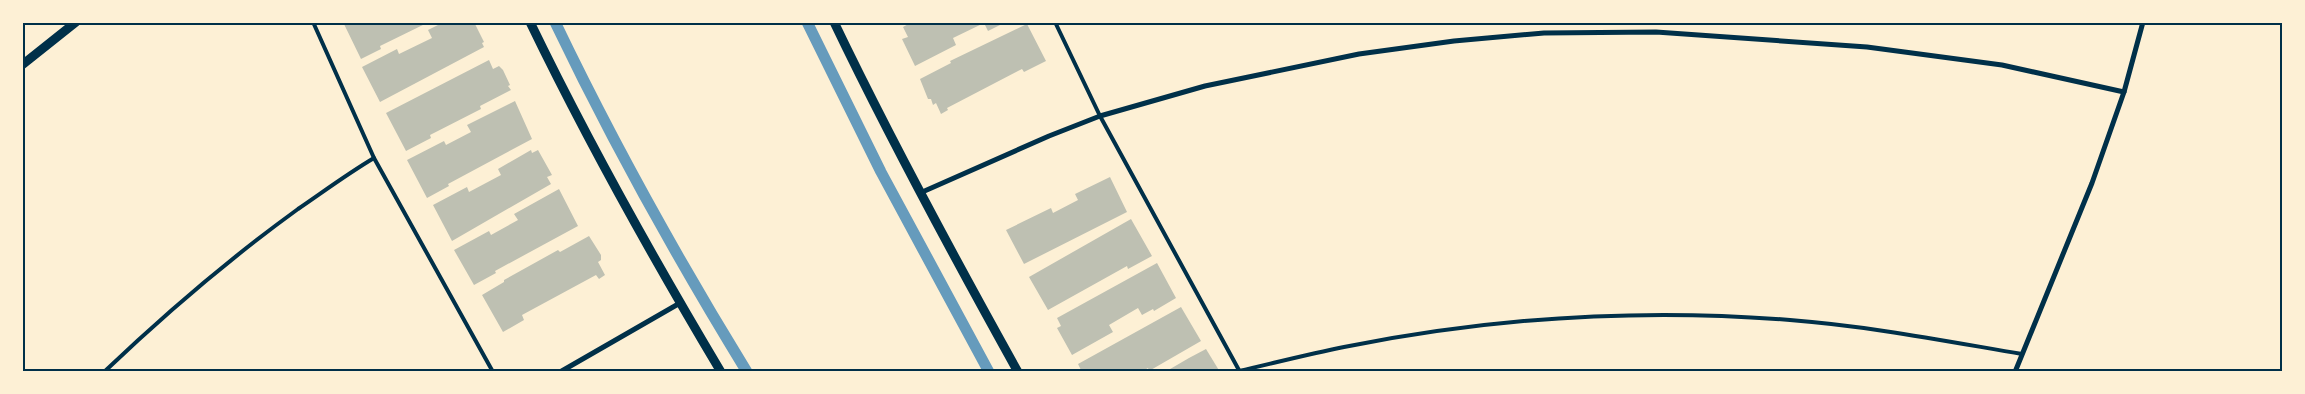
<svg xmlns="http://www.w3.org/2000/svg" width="2305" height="394" font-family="'Noto Serif',serif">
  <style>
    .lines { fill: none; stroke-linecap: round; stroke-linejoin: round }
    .stream { stroke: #669bbc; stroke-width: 11 }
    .building { fill: #bec0b2 }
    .service { stroke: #003049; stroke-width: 4 }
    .minor { stroke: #003049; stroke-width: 5 }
    .tertiary { stroke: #003049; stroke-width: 9 }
    .neatline { fill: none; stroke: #003049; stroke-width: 2 }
  </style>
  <rect width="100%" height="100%" fill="#fdf0d5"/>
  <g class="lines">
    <g class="stream">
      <path d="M555 22C613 143 677 258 747 372"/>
      <polyline points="807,22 881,172 989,372"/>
    </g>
  </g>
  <g class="building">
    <polygon points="343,22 429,22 380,46 381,49 361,59"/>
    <polygon points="444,22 474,22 484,42 482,43 484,47 380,102 362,67 397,49 399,54 432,38 428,30"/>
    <polygon points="912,22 1006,22 988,31 984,23 953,38 956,45 915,66 902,39 908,37 903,27"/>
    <polygon points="1027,24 1046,61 1024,72 1022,69 947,108 948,110 941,114 936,103 933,105 931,99 928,99 920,79 951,63 950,61"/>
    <polygon points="489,60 493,69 499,66 503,70 510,85 508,86 511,90 480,106 481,109 430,135 431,138 406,151 386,113"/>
    <polygon points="515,101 532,139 448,184 449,186 427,198 407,160 444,141 446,145 471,132 467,125"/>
    <polygon points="531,150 532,153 538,150 552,175 547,177 551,184 452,241 433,205 467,187 469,192 501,175 498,169"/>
    <polygon points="1110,177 1127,212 1024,264 1006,230 1051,208 1053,213 1078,200 1075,194"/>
    <polygon points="559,189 578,226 495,271 496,273 474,285 454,250 489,231 491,235 518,220 514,214"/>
    <polygon points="1131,219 1152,256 1128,269 1127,266 1048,310 1029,277"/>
    <polygon points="589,236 601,255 601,260 598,262 605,275 599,279 596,275 522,315 524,320 503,332 482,295 504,282 504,280 558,250 560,252"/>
    <polygon points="1157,263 1176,298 1154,311 1153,309 1142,315 1138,308 1109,325 1113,332 1072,355 1057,328 1061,326 1057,318"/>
    <polygon points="1181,307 1201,341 1149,371 1148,368 1141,372 1079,372 1081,370 1078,364"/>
    <polygon points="1206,349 1220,372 1165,372 1189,358"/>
  </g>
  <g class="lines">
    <g class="service">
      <polyline points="313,22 374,158 493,372"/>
      <polyline points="1055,22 1100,116 1240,372"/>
      <path d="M1239 371C1274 363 1309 354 1344 347 1489 318 1642 308 1790 320 1868 326 1945 341 2022 354"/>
      <path d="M104 372C166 313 229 259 298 209 323 192 347 174 374 158"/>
    </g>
    <g class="minor">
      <polyline points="920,193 1049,136 1100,116 1205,86 1359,54 1454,41 1544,33 1656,32 1867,47 2002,65 2124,92"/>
      <polyline points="560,372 680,303"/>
      <polyline points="2015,372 2092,183 2124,92 2143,22"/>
    </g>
    <g class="tertiary">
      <path d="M530 22C588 142 653 258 721 372"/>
      <path d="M834 22C891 141 954 257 1018 372"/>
      <polyline points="22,65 76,22"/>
    </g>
  </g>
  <rect width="2305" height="394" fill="none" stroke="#fdf0d5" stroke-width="48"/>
  <rect x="24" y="24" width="2257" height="346" class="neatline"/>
</svg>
